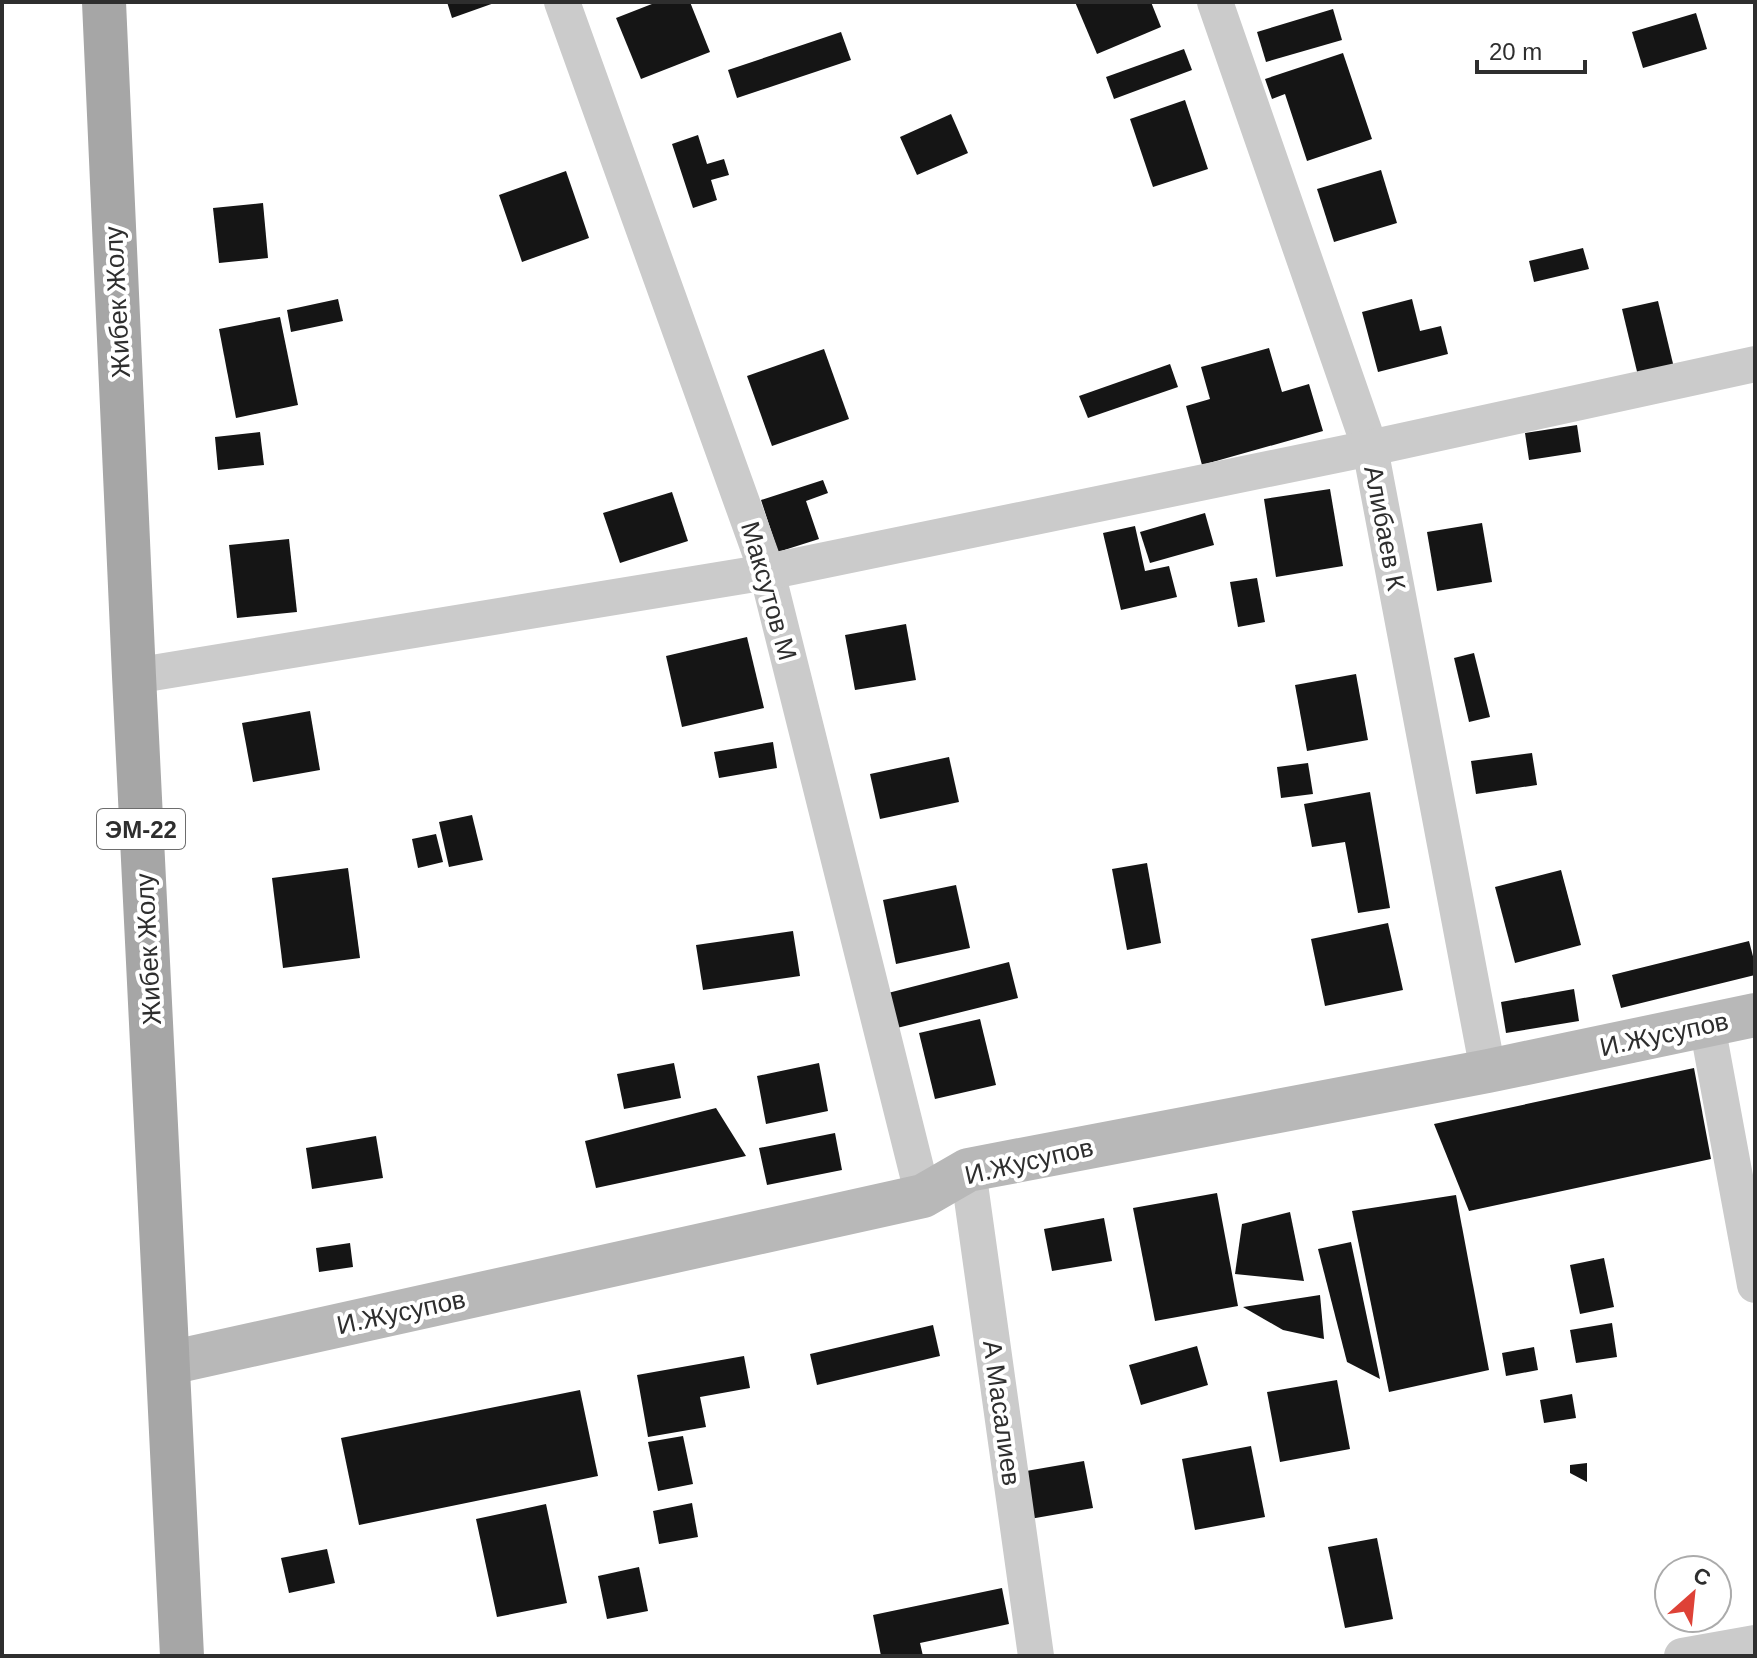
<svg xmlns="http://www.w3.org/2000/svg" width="1757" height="1658" font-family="Helvetica,sans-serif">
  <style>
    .building { fill: #151515 }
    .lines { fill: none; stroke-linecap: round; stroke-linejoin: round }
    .street { stroke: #cbcbcb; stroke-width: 36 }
    .secondary { stroke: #b8b8b8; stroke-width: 44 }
    .primary { stroke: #a6a6a6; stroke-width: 44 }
    .labels { text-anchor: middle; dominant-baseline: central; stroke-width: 8; stroke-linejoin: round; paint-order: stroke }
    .shield { fill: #fff; stroke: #6d6d6d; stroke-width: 2 }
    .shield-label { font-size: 24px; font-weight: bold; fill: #2e2e2e }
    .street-label { font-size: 26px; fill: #2e2e2e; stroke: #fff }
  </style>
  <rect width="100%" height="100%" fill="#fff"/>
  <g class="building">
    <polygon points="447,2 497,2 452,18"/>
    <polygon points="657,2 690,2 710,52 641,79 616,18"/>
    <polygon points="1075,2 1151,2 1161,27 1097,54"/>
    <polygon points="1333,9 1342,40 1266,62 1257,32"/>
    <polygon points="1696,13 1707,49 1643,68 1632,32"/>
    <polygon points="841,32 851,60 737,98 728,70"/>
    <polygon points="1184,49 1192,70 1114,99 1106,77"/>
    <polygon points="1343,53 1372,139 1307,161 1285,94 1272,99 1265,79"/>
    <polygon points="1185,100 1208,169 1153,187 1130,119"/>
    <polygon points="951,114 968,153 917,175 900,137"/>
    <polygon points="698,135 707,164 724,159 729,175 711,180 717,200 693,208 672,144"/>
    <polygon points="1381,170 1397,223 1334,242 1317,189"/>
    <polygon points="566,171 589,238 522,262 499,195"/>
    <polygon points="263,203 268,258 219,263 213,208"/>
    <polygon points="1583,248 1589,269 1534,282 1529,261"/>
    <polygon points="338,299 343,321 291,332 287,310"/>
    <polygon points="1412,299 1420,331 1441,326 1448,354 1378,372 1362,312"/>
    <polygon points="1658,301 1675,372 1639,380 1622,309"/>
    <polygon points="280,317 298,405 236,418 219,329"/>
    <polygon points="1269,348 1282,392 1309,384 1323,431 1202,465 1186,406 1210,399 1201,367"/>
    <polygon points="824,349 849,419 772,446 747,376"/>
    <polygon points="1170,364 1178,387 1088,418 1079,396"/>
    <polygon points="1577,425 1581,452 1529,460 1525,433"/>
    <polygon points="260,432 264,465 218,470 215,437"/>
    <polygon points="823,480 828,493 806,501 819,539 778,552 761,500"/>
    <polygon points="1330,489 1343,566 1276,577 1264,499"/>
    <polygon points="672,492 688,541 620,563 603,513"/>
    <polygon points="1205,513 1214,545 1150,563 1140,532"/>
    <polygon points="1482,523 1492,582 1437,591 1427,532"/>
    <polygon points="1135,526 1145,571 1169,566 1177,597 1121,610 1103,533"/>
    <polygon points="289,539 297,612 237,618 229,545"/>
    <polygon points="1257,578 1265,622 1238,627 1230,582"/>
    <polygon points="906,624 916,680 855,690 845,635"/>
    <polygon points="747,637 764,708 682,727 666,656"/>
    <polygon points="1474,653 1490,717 1469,722 1454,658"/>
    <polygon points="1356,674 1368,740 1307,751 1295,685"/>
    <polygon points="310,711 320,770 253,782 242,723"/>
    <polygon points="773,742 777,768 719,778 714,752"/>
    <polygon points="1532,753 1537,785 1476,794 1471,761"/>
    <polygon points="949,757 959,802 880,819 870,774"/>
    <polygon points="1308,763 1313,794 1281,798 1277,767"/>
    <polygon points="1370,792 1390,908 1358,913 1345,842 1312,847 1304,804"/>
    <polygon points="472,815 483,860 449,867 439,822"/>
    <polygon points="436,834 443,862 418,868 412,839"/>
    <polygon points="1147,863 1161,943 1127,950 1112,869"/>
    <polygon points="348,868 360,958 283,968 272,878"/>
    <polygon points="1561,870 1581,945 1515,963 1495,887"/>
    <polygon points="956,885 970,948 896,964 883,900"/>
    <polygon points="1388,923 1403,990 1325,1006 1311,939"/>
    <polygon points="793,931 800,976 703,990 696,945"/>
    <polygon points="1749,941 1755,964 1755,975 1621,1008 1612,975"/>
    <polygon points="1009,962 1018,998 897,1028 888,993"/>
    <polygon points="1574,989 1579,1021 1506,1033 1501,1002"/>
    <polygon points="980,1019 996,1085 935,1099 919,1033"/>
    <polygon points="674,1063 681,1098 624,1109 617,1074"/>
    <polygon points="819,1063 828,1111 766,1124 757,1076"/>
    <polygon points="1694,1068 1711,1159 1469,1211 1434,1124"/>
    <polygon points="716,1108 746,1156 596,1188 585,1141"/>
    <polygon points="835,1133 842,1170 767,1185 759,1148"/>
    <polygon points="376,1136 383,1178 312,1189 306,1148"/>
    <polygon points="1217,1193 1238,1306 1155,1321 1133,1208"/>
    <polygon points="1456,1195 1489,1370 1389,1392 1352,1211"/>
    <polygon points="1290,1212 1304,1281 1235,1274 1242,1224"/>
    <polygon points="1104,1218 1112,1261 1052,1271 1044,1229"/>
    <polygon points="1351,1242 1380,1379 1347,1362 1318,1249"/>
    <polygon points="350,1243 353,1267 319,1272 316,1248"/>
    <polygon points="1604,1258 1614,1307 1580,1314 1570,1265"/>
    <polygon points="1320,1295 1324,1339 1283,1330 1243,1307"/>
    <polygon points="1612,1323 1617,1357 1576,1363 1570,1330"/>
    <polygon points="933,1325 940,1356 817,1385 810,1354"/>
    <polygon points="1197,1346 1208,1385 1141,1405 1129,1365"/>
    <polygon points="1534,1347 1538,1370 1506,1376 1502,1353"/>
    <polygon points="744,1356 750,1388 700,1397 706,1427 648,1437 637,1375"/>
    <polygon points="1337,1380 1350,1449 1280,1462 1267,1392"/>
    <polygon points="580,1390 598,1476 359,1525 341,1438"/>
    <polygon points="1572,1394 1576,1418 1544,1423 1540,1400"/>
    <polygon points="683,1436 693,1484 658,1491 648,1442"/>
    <polygon points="1251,1446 1265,1517 1195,1530 1182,1459"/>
    <polygon points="1084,1461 1093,1508 1024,1520 1015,1473"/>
    <polygon points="1587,1463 1587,1482 1570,1473 1570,1465"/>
    <polygon points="692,1503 698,1537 659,1544 653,1511"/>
    <polygon points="546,1504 567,1603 497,1617 476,1519"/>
    <polygon points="1377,1538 1393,1619 1345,1628 1328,1547"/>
    <polygon points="327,1549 335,1583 289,1593 281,1558"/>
    <polygon points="639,1567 648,1611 607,1619 598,1576"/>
    <polygon points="1002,1588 1009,1624 920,1643 923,1656 881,1656 873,1615"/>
  </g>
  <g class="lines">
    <g class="street">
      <polyline points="562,2 767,572 923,1196"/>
      <polyline points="1215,2 1370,448 1488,1071"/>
      <polyline points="134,676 767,572 1370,448 1755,364"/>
      <polyline points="1707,1025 1755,1285"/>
      <polyline points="968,1170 1036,1656"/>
      <polyline points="1682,1656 1755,1643"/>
    </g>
    <polyline class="secondary" points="169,1363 923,1196 968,1170 1488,1071 1755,1015"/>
    <polyline class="primary" points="104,2 134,676 182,1656"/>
  </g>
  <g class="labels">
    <rect class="shield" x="97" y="809" width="88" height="40" rx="6"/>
    <g class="shield-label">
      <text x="141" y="829">ЭМ-22</text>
    </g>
    <g class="street-label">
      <text transform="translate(117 302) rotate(-93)">Жибек Жолу</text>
      <text transform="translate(1385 528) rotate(79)">Алибаев К</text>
      <text transform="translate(769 591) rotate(74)">Максутов М</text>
      <text transform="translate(148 949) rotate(-93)">Жибек Жолу</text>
      <text transform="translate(1664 1034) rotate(-12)">И.Жусупов</text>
      <text transform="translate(1029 1161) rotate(-13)">И.Жусупов</text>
      <text transform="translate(401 1312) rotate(-12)">И.Жусупов</text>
      <text transform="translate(1002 1413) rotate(82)">А Масалиев</text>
    </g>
  </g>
  <rect width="1757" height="1658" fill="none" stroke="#2e2e2e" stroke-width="8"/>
  <g transform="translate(1693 1594) rotate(27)"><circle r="38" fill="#ffffff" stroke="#ababab" stroke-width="2"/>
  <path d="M0-6L14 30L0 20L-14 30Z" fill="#de4237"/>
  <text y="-12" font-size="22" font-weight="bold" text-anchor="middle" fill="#2e2e2e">С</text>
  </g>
  <path d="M1477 60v12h108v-12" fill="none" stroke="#2e2e2e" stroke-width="4"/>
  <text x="1489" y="60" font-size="24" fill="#2e2e2e" stroke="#ffffff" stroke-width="6" paint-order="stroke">20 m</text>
</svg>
